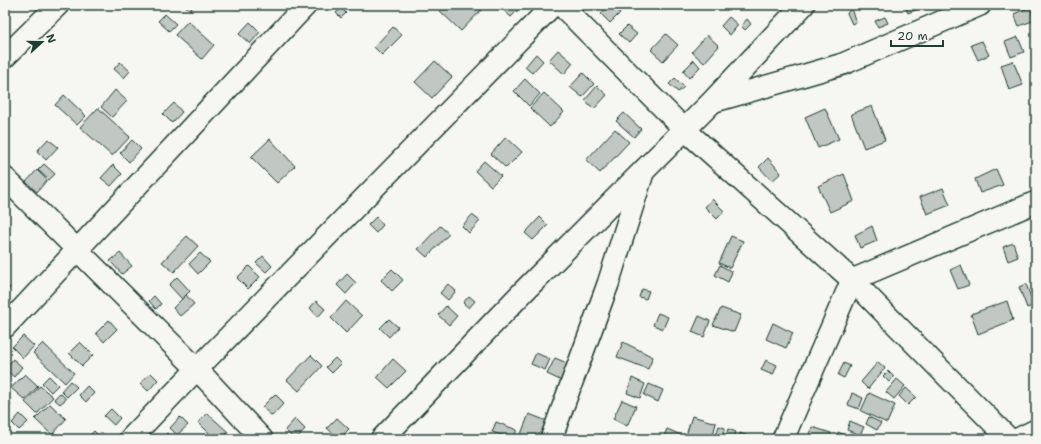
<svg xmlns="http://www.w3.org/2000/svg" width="1041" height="444" font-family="'Shantell Sans',sans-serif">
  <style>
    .building { fill: #c1c8c3; stroke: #1f3d34 }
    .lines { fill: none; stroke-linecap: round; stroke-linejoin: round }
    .minor-casing { stroke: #1f3d34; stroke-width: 24 }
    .major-casing { stroke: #1f3d34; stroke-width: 25 }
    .minor { stroke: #f6f6f2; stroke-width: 21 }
    .major { stroke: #f6f6f2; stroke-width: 22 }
  </style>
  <rect width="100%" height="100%" fill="#f6f6f2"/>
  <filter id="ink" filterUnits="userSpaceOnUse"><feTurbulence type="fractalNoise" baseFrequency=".025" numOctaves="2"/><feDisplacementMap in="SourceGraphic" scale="8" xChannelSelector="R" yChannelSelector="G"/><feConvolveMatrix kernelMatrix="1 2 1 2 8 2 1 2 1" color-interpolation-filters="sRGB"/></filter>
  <g filter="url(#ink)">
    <g class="building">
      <polygon points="184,5 195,5 190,10"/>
      <polygon points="443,5 481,5 484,7 461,31 439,10"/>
      <polygon points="498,5 513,5 518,10 511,17"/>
      <polygon points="609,5 612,5 620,13 610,23 601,14"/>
      <polygon points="907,5 917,5 918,9 908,13 905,6"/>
      <polygon points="1030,7 1035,20 1019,26 1014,14"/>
      <polygon points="341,8 346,13 341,18 336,13"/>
      <polygon points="851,9 856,22 852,24 847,13"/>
      <polygon points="165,14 176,24 169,31 158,21"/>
      <polygon points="729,17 738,25 730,35 721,26"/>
      <polygon points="885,17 888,23 878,27 875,21"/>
      <polygon points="747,19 751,24 745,30 741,26"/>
      <polygon points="188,21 214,45 202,59 175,35"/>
      <polygon points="250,22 260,32 250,44 239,34"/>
      <polygon points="627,26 637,34 629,43 619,34"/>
      <polygon points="393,27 402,35 382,55 374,47"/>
      <polygon points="666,34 678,45 663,61 651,50"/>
      <polygon points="707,35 719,46 704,63 692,52"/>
      <polygon points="1018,37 1024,52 1011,57 1005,42"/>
      <polygon points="982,41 989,55 978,60 971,45"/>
      <polygon points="558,50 573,63 564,74 549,60"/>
      <polygon points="536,54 543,61 532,73 525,67"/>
      <polygon points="694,60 700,67 689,78 683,71"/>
      <polygon points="435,61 452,77 432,98 415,82"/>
      <polygon points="1013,61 1023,85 1009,90 1001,65"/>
      <polygon points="120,62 130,71 124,78 114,69"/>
      <polygon points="583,73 594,84 582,97 570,87"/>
      <polygon points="675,78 684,87 678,92 669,84"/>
      <polygon points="525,79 540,94 529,106 514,91"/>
      <polygon points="597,86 607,95 594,109 585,100"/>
      <polygon points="115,90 127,101 112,117 101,107"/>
      <polygon points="544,93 564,112 550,127 530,108"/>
      <polygon points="64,95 86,116 77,125 55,105"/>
      <polygon points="174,103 182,112 172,123 163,114"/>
      <polygon points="872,106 885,140 864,148 851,114"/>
      <polygon points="98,108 130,137 112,156 80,127"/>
      <polygon points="825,108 839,139 818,148 805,117"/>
      <polygon points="624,113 641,129 634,137 616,121"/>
      <polygon points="615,129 629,142 600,173 586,160"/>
      <polygon points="506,137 522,152 506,168 491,154"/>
      <polygon points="48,139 58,147 46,160 37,151"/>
      <polygon points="270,139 295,166 277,183 251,157"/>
      <polygon points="132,140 141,149 129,162 120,153"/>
      <polygon points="768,158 781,173 772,181 759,167"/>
      <polygon points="484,161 501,176 491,186 475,171"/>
      <polygon points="44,164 55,174 49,180 38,170"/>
      <polygon points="113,165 122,174 111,186 101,178"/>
      <polygon points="996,169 1003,185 980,193 975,179"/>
      <polygon points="37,170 47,180 37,192 26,182"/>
      <polygon points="844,174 854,201 830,212 818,186"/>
      <polygon points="943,188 950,205 927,214 920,197"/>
      <polygon points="712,199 724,211 717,219 705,207"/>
      <polygon points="472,215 480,221 469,233 462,226"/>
      <polygon points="376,217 383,225 376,233 368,225"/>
      <polygon points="540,217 548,225 533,240 525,233"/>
      <polygon points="440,226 449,234 427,257 418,249"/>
      <polygon points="872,226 877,241 860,248 855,235"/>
      <polygon points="187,236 198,246 174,272 162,262"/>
      <polygon points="731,236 743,241 730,268 719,263"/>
      <polygon points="1013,243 1018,257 1008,261 1003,247"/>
      <polygon points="120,253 132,266 122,274 110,261"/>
      <polygon points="200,253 210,262 198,274 189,264"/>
      <polygon points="263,256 272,266 266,272 256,263"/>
      <polygon points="720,265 732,272 728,282 715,275"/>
      <polygon points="961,265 969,285 958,289 950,270"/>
      <polygon points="249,266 260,277 248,289 237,278"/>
      <polygon points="392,269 403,280 392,291 381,280"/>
      <polygon points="347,274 356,283 346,294 337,285"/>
      <polygon points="177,277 190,291 182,299 169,285"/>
      <polygon points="5,282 10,288 5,293"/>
      <polygon points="448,284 456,291 448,300 440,293"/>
      <polygon points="1026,284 1034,305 1027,308 1019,287"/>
      <polygon points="642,289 649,291 646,299 639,297"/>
      <polygon points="186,295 194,304 180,316 173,308"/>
      <polygon points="154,296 161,304 156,309 149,301"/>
      <polygon points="469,296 475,301 469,308 463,303"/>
      <polygon points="316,301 325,309 318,317 310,308"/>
      <polygon points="346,301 362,316 346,333 331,318"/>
      <polygon points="1007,301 1013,320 978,334 971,314"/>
      <polygon points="446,306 457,316 449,325 438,315"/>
      <polygon points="721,308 741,315 734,332 713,325"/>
      <polygon points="658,313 668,317 663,329 653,325"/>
      <polygon points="699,316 710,321 704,337 692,332"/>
      <polygon points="389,319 398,327 389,337 380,328"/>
      <polygon points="109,320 117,329 104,342 96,333"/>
      <polygon points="773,323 793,333 786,348 766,339"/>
      <polygon points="23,336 34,346 23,358 12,347"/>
      <polygon points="80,342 93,355 82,366 69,353"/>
      <polygon points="623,342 653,357 648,369 617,357"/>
      <polygon points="43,343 74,373 65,383 33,353"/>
      <polygon points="536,353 550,359 545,370 531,364"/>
      <polygon points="311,355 322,366 299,391 287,380"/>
      <polygon points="335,358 341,364 332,373 326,367"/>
      <polygon points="555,358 569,364 562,381 547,374"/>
      <polygon points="13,359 22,367 14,377 5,369"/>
      <polygon points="393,359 406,371 389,388 377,377"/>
      <polygon points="766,360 777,365 773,375 761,370"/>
      <polygon points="878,362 885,368 868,389 861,382"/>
      <polygon points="844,363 850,366 844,378 838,375"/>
      <polygon points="888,371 894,377 889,382 883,376"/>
      <polygon points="151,373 158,380 148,391 140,383"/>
      <polygon points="25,374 38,386 25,400 11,388"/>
      <polygon points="49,376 58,385 51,392 42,383"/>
      <polygon points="632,378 645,384 640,398 627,393"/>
      <polygon points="897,379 905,386 894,399 886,392"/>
      <polygon points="70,381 77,387 67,397 61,391"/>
      <polygon points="649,384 663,390 658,402 644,395"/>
      <polygon points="40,386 53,397 37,414 25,402"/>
      <polygon points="87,386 94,393 86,402 79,395"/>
      <polygon points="906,388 916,397 908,405 899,396"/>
      <polygon points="60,393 66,399 60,404 54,399"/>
      <polygon points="852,393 863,398 859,409 848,405"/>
      <polygon points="869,393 895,405 887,423 861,411"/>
      <polygon points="275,394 284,403 272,416 262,407"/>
      <polygon points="5,400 11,405 5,411"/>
      <polygon points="622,400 636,406 627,426 613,419"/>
      <polygon points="50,404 66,419 52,435 35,419"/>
      <polygon points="111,409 120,418 114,425 104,416"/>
      <polygon points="207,413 228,432 221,439 215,439 198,422"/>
      <polygon points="20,414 28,422 19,430 12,423"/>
      <polygon points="529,414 547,421 539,439 519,439"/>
      <polygon points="692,416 716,423 712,439 685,439"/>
      <polygon points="180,417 188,425 177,435 170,428"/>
      <polygon points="869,417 881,423 877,430 866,424"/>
      <polygon points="337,418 349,429 339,439 327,428"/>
      <polygon points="295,419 305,429 296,439 294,439 285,430"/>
      <polygon points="850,421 864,427 860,435 847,430"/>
      <polygon points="496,422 517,430 513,439 492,432"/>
      <polygon points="719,426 725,428 722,437 716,435"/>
      <polygon points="812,427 831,433 829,439 809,439"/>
      <polygon points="667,429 681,435 680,439 663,439"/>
      <polygon points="728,429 736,432 734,439 725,439"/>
      <polygon points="94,431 101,438 100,439 86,439"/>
      <polygon points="838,432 848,436 847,439 835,439"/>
      <polygon points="167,433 173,439 161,439"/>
      <polygon points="740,433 750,437 750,439 737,439"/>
    </g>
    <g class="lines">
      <g class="minor-casing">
        <g id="minor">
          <polyline points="561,5 684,129 852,280 1009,439"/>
          <polyline points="5,57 58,5"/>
          <polyline points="712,102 843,64 980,5"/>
          <polyline points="5,178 197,369 262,439"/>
          <polyline points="5,327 306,5"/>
          <polyline points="130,439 197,369 553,5"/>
          <polyline points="551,439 608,284 644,170"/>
          <polyline points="783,439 852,280 1036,202"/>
          <polyline points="1018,439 1036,430"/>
        </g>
      </g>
      <g class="major-casing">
        <polyline id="major" points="382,439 524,291 712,102 803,5"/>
      </g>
      <use href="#minor" class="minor"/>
      <use href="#major" class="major"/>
    </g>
  </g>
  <rect width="1041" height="444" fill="none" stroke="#f6f6f2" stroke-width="20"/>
  <rect x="10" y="10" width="1021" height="424" fill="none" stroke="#1f3d34" stroke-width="1.5" filter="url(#ink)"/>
  <g transform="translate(42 42) rotate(69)" stroke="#f6f6f2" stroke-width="3" paint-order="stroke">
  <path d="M0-3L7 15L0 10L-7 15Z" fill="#1f3d34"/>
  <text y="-6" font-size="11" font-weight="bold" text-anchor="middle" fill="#1f3d34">N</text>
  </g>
  <path d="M891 40v6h52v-6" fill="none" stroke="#1f3d34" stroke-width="2"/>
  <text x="897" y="40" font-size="12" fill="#1f3d34" stroke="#f6f6f2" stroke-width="3" paint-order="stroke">20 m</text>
</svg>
